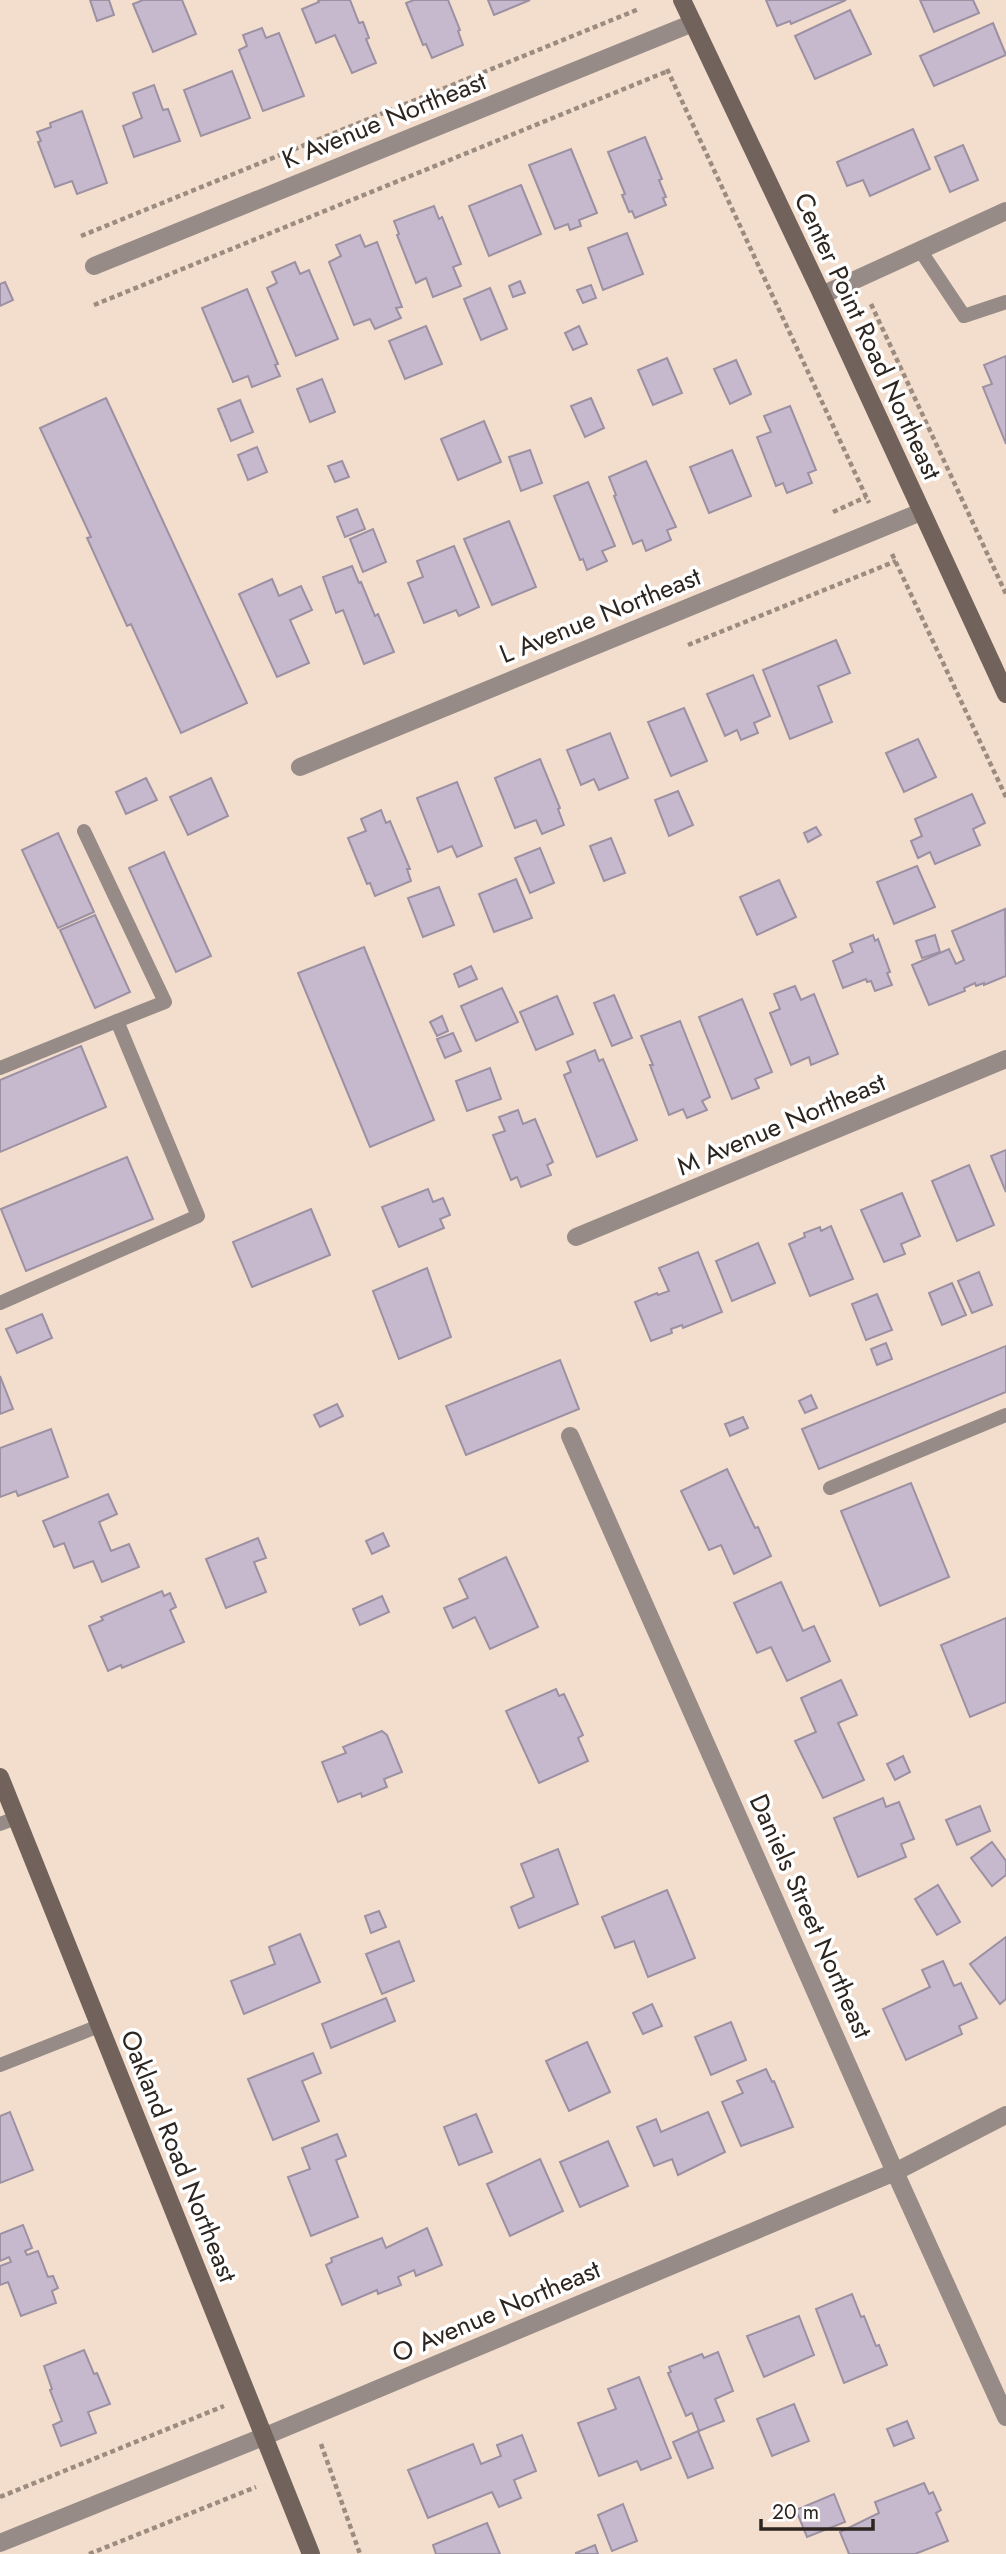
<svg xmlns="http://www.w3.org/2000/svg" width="1006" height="2554" font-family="Jost,sans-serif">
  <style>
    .building { fill: #c6b9cd; stroke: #9c90a3; stroke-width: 2 }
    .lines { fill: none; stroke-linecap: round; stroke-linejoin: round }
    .path { stroke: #9c8c80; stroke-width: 4.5; stroke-dasharray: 5 3.5; stroke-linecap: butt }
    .service { stroke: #968b86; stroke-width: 14 }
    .minor { stroke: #968b86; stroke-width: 18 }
    .secondary { stroke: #71635b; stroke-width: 18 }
    .labels { text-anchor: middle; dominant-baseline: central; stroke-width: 7; stroke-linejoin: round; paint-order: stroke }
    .street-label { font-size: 26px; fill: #2d251f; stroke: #fff }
  </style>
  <rect width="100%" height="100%" fill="#f3ddcd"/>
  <g class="building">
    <polygon points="90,0 109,0 114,15 97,21"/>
    <polygon points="143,0 182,0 196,34 153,52 133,4"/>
    <polygon points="318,0 350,0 359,23 363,22 369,38 366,39 376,63 352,73 335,35 316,43 302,9 319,2"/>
    <polygon points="414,0 448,0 460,30 458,31 463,45 432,58 426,44 423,45 406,3"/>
    <polygon points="488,0 530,0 494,15"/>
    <polygon points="766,0 846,0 791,24 790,21 777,26"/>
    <polygon points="920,0 973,0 979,13 934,32"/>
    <polygon points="850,10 871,54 815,79 795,36"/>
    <polygon points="993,23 1006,55 934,86 920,56"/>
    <polygon points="262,28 266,38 279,33 304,96 263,111 239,50 247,46 243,35"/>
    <polygon points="232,71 250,118 201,136 184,90"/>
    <polygon points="154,85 163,110 168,109 180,141 134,157 123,126 142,118 133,93"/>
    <polygon points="82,111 107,183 77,194 72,181 55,187 38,142 41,141 37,132 51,127 50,123"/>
    <polygon points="913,129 930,169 870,196 863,180 847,186 837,162"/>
    <polygon points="645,137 662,179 659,180 666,197 663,198 666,205 635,218 632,211 629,212 622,195 625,194 608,152"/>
    <polygon points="963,145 978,180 950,192 935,157"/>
    <polygon points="571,149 597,213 579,220 581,226 570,230 568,224 555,229 529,165"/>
    <polygon points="521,185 541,234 489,256 469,206"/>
    <polygon points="434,206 439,219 442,217 461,264 453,267 461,286 433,297 426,278 416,283 397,235 399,234 394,221"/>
    <polygon points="627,233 643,274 603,290 588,248"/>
    <polygon points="360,235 365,247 377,242 402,307 396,308 401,318 375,329 370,319 354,325 329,262 341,256 336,245"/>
    <polygon points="295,262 300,274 309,270 338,339 296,356 267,288 277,283 272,272"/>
    <polygon points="520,281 525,293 513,297 509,286"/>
    <polygon points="5,282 13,300 0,306 0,284"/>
    <polygon points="591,285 596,298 583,303 577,290"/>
    <polygon points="490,288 507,329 481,340 464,299"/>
    <polygon points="247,289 278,364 275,365 280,376 252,387 248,376 233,382 202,308"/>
    <polygon points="426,326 442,364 405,379 389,341"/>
    <polygon points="579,326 587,344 573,350 565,333"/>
    <polygon points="1006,356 1006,444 983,387 992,384 984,365"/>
    <polygon points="667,358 682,393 653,405 638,370"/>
    <polygon points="736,360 751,394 730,404 714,369"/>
    <polygon points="322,379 335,412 310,422 297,389"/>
    <polygon points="106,398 247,703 181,733 131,624 127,626 87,538 91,537 40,428"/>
    <polygon points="591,398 604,428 585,437 571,406"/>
    <polygon points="240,400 253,432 231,441 218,409"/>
    <polygon points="790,406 816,470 808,473 812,483 787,493 783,483 776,486 757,437 771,432 764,416"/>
    <polygon points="484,421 501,462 458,480 441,439"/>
    <polygon points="257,447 267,472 248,480 238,455"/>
    <polygon points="530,450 542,483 521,491 509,457"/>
    <polygon points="732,450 751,496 709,513 690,467"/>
    <polygon points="342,461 349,477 335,482 328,466"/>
    <polygon points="646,461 676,527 667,530 671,540 646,551 642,540 633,544 614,496 616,495 609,477"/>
    <polygon points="588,482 615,546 602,551 607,561 587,570 583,559 580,560 554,496"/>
    <polygon points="357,509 365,529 345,537 337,517"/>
    <polygon points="509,521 536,587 492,605 464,539"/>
    <polygon points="373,529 386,562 363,572 350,539"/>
    <polygon points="454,546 479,607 459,616 456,610 424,623 408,583 423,577 417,561"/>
    <polygon points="352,566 359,583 361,582 375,616 378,614 394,652 364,664 343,610 336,613 323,577"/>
    <polygon points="272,579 279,596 301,586 312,610 290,620 309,663 277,677 239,594"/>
    <polygon points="836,640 850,673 818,686 832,722 790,739 763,670"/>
    <polygon points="753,675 770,716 754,723 758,733 741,740 737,730 725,736 707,694"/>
    <polygon points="684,708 707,761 671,776 648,722"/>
    <polygon points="610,733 628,778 599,790 594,779 581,785 567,750"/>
    <polygon points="918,739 936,777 904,792 886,753"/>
    <polygon points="540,759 560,808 558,809 564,825 542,834 536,820 515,828 495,778"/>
    <polygon points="146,778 157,800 126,814 116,792"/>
    <polygon points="211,778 228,816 188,835 170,797"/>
    <polygon points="457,782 482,846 457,857 452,846 438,852 417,798"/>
    <polygon points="678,791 693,825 669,836 655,800"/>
    <polygon points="972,794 985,823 973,829 980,845 935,864 930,852 918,858 911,841 922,836 915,819"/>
    <polygon points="381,810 386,823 390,821 410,869 407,869 411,881 375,896 370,883 367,884 348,838 366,831 361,819"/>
    <polygon points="816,827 821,835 808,842 804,833"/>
    <polygon points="58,833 94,912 58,928 22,850"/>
    <polygon points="611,838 625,873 604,881 590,846"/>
    <polygon points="540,848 554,883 530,893 515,858"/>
    <polygon points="164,852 211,956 176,972 129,868"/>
    <polygon points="917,866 935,907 894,924 877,882"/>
    <polygon points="516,879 532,918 494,932 479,894"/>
    <polygon points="779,880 796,917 757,935 740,897"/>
    <polygon points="439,887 454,925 423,937 408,898"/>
    <polygon points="1005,909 1006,976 984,985 984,983 976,986 975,983 964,988 965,991 929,1005 912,965 949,949 956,964 964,960 952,931"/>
    <polygon points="95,915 130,992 95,1008 60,930"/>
    <polygon points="873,935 875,941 878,939 890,972 887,973 892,985 875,991 871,981 867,982 866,979 843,988 833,961 853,952 850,944"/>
    <polygon points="935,935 940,952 922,958 916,941"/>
    <polygon points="364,947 434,1120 370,1147 298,973"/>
    <polygon points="471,966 477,979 459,987 454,974"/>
    <polygon points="795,986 801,1000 814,994 838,1054 811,1065 809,1057 791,1065 770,1013 780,1009 774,994"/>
    <polygon points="502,988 518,1022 476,1041 461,1006"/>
    <polygon points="614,995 632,1038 612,1046 594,1003"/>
    <polygon points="557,996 573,1034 536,1050 520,1012"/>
    <polygon points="742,999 772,1072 755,1079 759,1088 732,1099 699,1017"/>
    <polygon points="442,1016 448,1031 437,1036 430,1022"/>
    <polygon points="680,1021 710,1097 702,1101 707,1110 687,1118 683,1109 669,1115 650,1065 653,1065 641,1036"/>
    <polygon points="453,1033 461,1051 445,1058 437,1039"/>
    <polygon points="81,1046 106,1107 0,1152 0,1080"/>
    <polygon points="595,1050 599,1061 603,1059 637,1140 597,1157 564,1075 571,1072 567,1062"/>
    <polygon points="490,1068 501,1099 467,1111 456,1081"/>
    <polygon points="518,1110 523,1124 535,1119 553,1162 547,1165 551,1175 521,1187 517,1177 511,1180 493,1135 505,1131 499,1117"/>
    <polygon points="1006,1150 1006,1192 991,1156"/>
    <polygon points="127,1157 153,1219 26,1271 1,1209"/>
    <polygon points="969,1165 994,1225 957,1241 932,1181"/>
    <polygon points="428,1189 433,1202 443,1198 450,1215 440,1219 444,1228 399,1247 382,1207"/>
    <polygon points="902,1193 920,1236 901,1244 905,1254 884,1262 861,1210"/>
    <polygon points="311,1209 330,1255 252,1287 233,1242"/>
    <polygon points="831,1226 853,1279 810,1296 789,1244 805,1237 804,1233 820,1227 821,1231"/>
    <polygon points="758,1243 775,1283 732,1301 716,1261"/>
    <polygon points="698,1252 722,1312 683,1328 682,1325 671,1329 672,1333 651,1341 635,1302 657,1293 658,1295 669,1291 659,1268"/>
    <polygon points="427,1268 451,1337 399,1359 373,1291"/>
    <polygon points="979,1272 992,1305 972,1313 958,1281"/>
    <polygon points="952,1283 966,1315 942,1325 929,1293"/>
    <polygon points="877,1294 892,1330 866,1340 852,1304"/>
    <polygon points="42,1314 52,1338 17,1353 6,1329"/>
    <polygon points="886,1343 892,1359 877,1365 871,1349"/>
    <polygon points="1006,1346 1006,1392 819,1469 802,1429"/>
    <polygon points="560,1360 579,1409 466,1455 446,1406"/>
    <polygon points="0,1376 13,1409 0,1414"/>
    <polygon points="811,1395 817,1408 805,1413 799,1401"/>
    <polygon points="337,1404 343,1416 320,1427 314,1415"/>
    <polygon points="743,1417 748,1428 730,1436 725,1424"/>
    <polygon points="51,1429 68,1477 18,1496 16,1491 0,1497 0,1448"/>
    <polygon points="727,1469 755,1528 758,1527 771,1556 734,1574 721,1545 709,1550 681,1491"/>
    <polygon points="911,1483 949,1577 880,1606 841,1511"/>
    <polygon points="108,1494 117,1514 99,1522 111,1551 129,1544 139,1567 102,1582 93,1561 74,1568 64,1543 54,1547 43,1521"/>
    <polygon points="383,1533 389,1546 372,1554 366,1541"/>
    <polygon points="258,1538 266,1558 254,1562 266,1592 226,1608 206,1559"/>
    <polygon points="506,1557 538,1627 490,1649 475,1617 453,1628 444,1608 468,1598 459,1579"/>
    <polygon points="781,1582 803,1631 814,1626 830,1661 787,1681 771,1647 757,1653 734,1603"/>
    <polygon points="162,1591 164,1596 170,1593 176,1607 170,1610 184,1642 122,1668 121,1665 108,1671 89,1626 103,1620 101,1617"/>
    <polygon points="382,1596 389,1612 360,1625 353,1609"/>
    <polygon points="1006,1618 1006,1702 970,1717 941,1645"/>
    <polygon points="841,1680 857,1715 838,1723 864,1780 823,1798 795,1741 816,1732 801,1698"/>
    <polygon points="556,1689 559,1696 564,1694 583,1735 578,1738 588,1761 539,1783 506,1711"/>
    <polygon points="382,1731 387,1735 402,1772 384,1779 387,1787 362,1797 361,1793 338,1802 322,1762 346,1753 343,1747"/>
    <polygon points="903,1756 910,1772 895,1780 887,1764"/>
    <polygon points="883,1798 886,1807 899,1802 914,1839 901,1844 906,1857 858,1877 834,1818"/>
    <polygon points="980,1806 990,1831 957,1845 946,1820"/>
    <polygon points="992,1842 1006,1861 1006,1875 992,1886 971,1858"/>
    <polygon points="558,1849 578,1904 519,1928 511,1907 534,1897 521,1864"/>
    <polygon points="938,1885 960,1922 937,1935 915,1899"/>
    <polygon points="667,1890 695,1958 648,1977 634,1941 615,1948 602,1917"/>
    <polygon points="379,1911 386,1927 371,1933 365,1916"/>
    <polygon points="300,1934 320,1982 244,2014 231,1981 275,1964 269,1947"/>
    <polygon points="1006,1937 1006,1999 1000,2004 970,1964"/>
    <polygon points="399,1941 414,1981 382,1994 366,1954"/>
    <polygon points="943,1961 954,1986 961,1983 977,2018 959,2026 962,2034 906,2060 883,2009 930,1987 922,1970"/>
    <polygon points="386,1998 395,2021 331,2048 322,2024"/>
    <polygon points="652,2004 662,2026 643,2034 633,2013"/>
    <polygon points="731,2022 746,2060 711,2075 695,2037"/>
    <polygon points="587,2042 610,2092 569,2111 546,2061"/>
    <polygon points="313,2053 321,2073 302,2081 319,2121 273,2140 248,2079"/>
    <polygon points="766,2069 772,2082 774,2081 793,2127 741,2146 722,2102 743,2093 737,2081"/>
    <polygon points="10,2112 33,2170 0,2183 0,2116"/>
    <polygon points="708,2112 725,2152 678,2175 672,2159 654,2166 637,2127 656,2119 661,2132"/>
    <polygon points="476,2114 492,2152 459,2165 444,2127"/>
    <polygon points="337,2134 346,2156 336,2160 358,2217 311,2236 288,2177 310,2169 302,2148"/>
    <polygon points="608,2141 628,2186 580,2207 560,2162"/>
    <polygon points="540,2159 563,2211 510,2236 487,2184"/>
    <polygon points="23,2225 32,2248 25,2251 27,2255 38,2251 48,2277 53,2276 58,2288 52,2291 56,2303 21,2316 8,2282 0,2285 0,2266 11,2262 9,2257 0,2261 0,2234"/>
    <polygon points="427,2228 442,2265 416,2276 414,2270 398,2277 401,2285 378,2294 377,2290 342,2305 326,2265 332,2262 331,2258 382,2238 386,2248"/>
    <polygon points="852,2294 861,2317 864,2316 876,2346 879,2345 887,2365 844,2383 816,2309"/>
    <polygon points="799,2316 814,2355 764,2377 747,2336"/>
    <polygon points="84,2350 94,2374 97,2373 110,2404 88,2412 96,2433 61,2446 53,2425 62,2421 50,2390 52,2389 44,2366"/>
    <polygon points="718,2352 733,2391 715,2399 724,2421 699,2431 692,2413 686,2416 668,2373 671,2372 669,2367 702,2354 704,2358"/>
    <polygon points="639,2377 671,2458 641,2470 637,2461 599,2476 578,2423 616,2409 608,2389"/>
    <polygon points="794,2404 809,2441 772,2456 757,2419"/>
    <polygon points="907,2421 914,2438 894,2446 887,2429"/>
    <polygon points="698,2431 713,2468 688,2478 673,2442"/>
    <polygon points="522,2435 536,2471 514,2480 521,2498 499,2507 492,2492 428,2518 408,2470 473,2444 481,2464 501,2456 497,2445"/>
    <polygon points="924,2483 929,2494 933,2492 941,2510 936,2513 948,2541 915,2554 849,2554 840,2532 879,2513 875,2502"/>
    <polygon points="834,2494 845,2522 807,2537 796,2510"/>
    <polygon points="623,2504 637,2541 612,2551 598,2515"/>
    <polygon points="487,2523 500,2554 436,2554 433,2545"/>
    <polygon points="595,2545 598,2554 576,2554 576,2553"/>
  </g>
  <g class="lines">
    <g class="path">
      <polyline points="667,69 869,503"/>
      <polyline points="81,236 639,9"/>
      <polyline points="871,304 1006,594"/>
      <polyline points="94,305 668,71"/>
      <polyline points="833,512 866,497"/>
      <polyline points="892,554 1006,797"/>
      <polyline points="688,645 896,561"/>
      <polyline points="321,2444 360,2554"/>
      <polyline points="0,2497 224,2406"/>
      <polyline points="89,2554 256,2487"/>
    </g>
    <g class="service">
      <polyline points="920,250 964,316 1006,302"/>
      <polyline points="84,831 165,1002 117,1021"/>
      <polyline points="0,1068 117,1021 198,1216 0,1303"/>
      <polyline points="830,1488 1006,1415"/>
      <polyline points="0,1824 16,1818"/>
      <polyline points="0,2065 99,2026"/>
    </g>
    <g class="minor">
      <polyline points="94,266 693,23"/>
      <polyline points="822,295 1006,211"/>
      <polyline points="300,767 921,512"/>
      <polyline points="576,1237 1006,1059"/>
      <polyline points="570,1436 895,2172 1006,2417"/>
      <polyline points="0,2543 263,2437 895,2172 1006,2115"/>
    </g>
    <g class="secondary">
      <polyline points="682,0 822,295 1006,694"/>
      <polyline points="0,1777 311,2554"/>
    </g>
  </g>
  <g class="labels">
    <g class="street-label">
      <text transform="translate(384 120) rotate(-22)">K Avenue Northeast</text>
      <text transform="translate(868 336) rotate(65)">Center Point Road Northeast</text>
      <text transform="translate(600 615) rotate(-22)">L Avenue Northeast</text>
      <text transform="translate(781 1124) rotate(-23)">M Avenue Northeast</text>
      <text transform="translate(811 1916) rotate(66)">Daniels Street Northeast</text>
      <text transform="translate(179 2156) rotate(68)">Oakland Road Northeast</text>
      <text transform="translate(496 2311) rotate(-23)">O Avenue Northeast</text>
    </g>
  </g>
  <path d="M761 2519v10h112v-10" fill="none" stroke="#2d251f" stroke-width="3.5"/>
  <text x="772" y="2519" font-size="21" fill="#2d251f" stroke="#ffffff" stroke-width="5" paint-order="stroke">20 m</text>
</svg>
